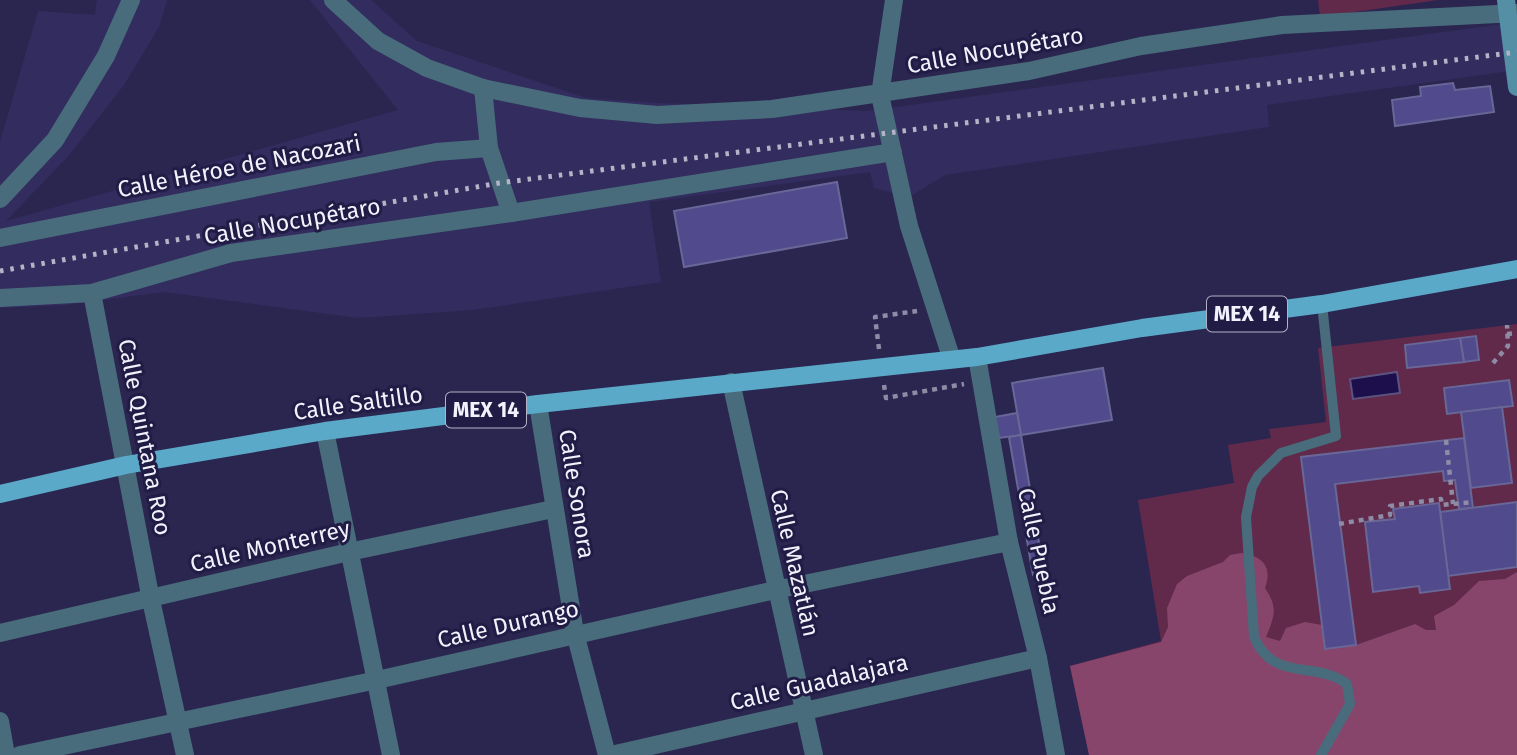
<svg xmlns="http://www.w3.org/2000/svg" width="1517" height="755" font-family="'Fira Sans',sans-serif">
  <style>
    .built { fill: #322d5e }
    .green { fill: #61294a }
    .forest { fill: #88456c }
    .water { fill: #1d0f4c; stroke: #5d5381; stroke-width: 2 }
    .building { fill: #514a8c; stroke: #696797; stroke-width: 2 }
    .lines { fill: none; stroke-linecap: round; stroke-linejoin: round }
    .path { stroke: #8d8ba5; stroke-width: 4.5; stroke-dasharray: 5 5; stroke-linecap: butt }
    .lane { stroke: #486c7b; stroke-width: 10 }
    .street { stroke: #486c7b; stroke-width: 18 }
    .secondary { stroke: #548fa6; stroke-width: 18 }
    .primary { stroke: #5ba9c8; stroke-width: 18 }
    .rail { stroke: #b4b3c7; stroke-width: 5; stroke-dasharray: 3.5 7; stroke-linecap: butt }
    .labels { text-anchor: middle; dominant-baseline: central; stroke-width: 6; stroke-linejoin: round; paint-order: stroke }
    .shield { fill: #211c45; stroke: #b3b2c6; stroke-width: 2 }
    .shield-label { font-size: 21px; font-weight: bold; fill: #f2f2fd }
    .street-label { font-size: 23px; fill: #f2f2fd; stroke: #211c45 }
  </style>
  <rect width="100%" height="100%" fill="#2b2650"/>
  <polygon class="built" points="97,0 167,0 159,27 124,85 70,154 6,221 398,110 310,0 371,0 417,41 586,98 660,103 867,111 1517,22 1517,70 1267,105 1269,127 945,175 909,197 874,188 870,172 649,202 661,282 473,310 358,318 164,292 65,305 0,308 0,142 38,11 95,15"/>
  <g class="green">
    <polygon points="1318,0 1438,0 1320,17"/>
    <polygon points="1517,324 1517,755 1089,755 1070,666 1161,641 1138,500 1234,483 1228,445 1271,438 1269,429 1326,422 1318,348"/>
  </g>
  <path class="forest" d="M1241 553C1262 556 1273 566 1265 588 1278 608 1275 615 1266 637L1280 641 1286 628 1305 622 1322 625 1326 649 1356 645 1415 624 1426 630H1436L1434 616 1454 605 1479 581 1505 579 1517 572V755H1089L1070 666 1161 642 1168 627 1167 608 1177 584 1187 576 1223 562 1230 555Z"/>
  <polygon class="water" points="1397,372 1400,393 1353,399 1350,379"/>
  <g class="building">
    <polygon points="1453,83 1455,90 1490,86 1494,112 1395,126 1392,100 1421,96 1420,87"/>
    <polygon points="837,182 847,238 684,267 674,211"/>
    <polygon points="1476,336 1479,360 1464,362 1460,338"/>
    <polygon points="1460,338 1464,362 1407,368 1405,345"/>
    <polygon points="1103,368 1112,420 1021,435 1012,383"/>
    <polygon points="1509,380 1513,406 1447,414 1444,388"/>
    <polygon points="1502,407 1512,483 1471,488 1461,412"/>
    <polygon points="1017,413 1021,435 999,438 995,417"/>
    <polygon points="1021,435 1044,573 1033,575 1009,437"/>
    <polygon points="1464,438 1473,508 1459,509 1455,480 1444,481 1443,471 1335,484 1356,645 1325,649 1301,457"/>
    <polygon points="1517,502 1517,567 1448,576 1440,512"/>
    <polygon points="1439,503 1450,589 1420,593 1419,586 1373,592 1365,522 1395,519 1393,509"/>
  </g>
  <g class="lines">
    <g class="path">
      <polyline points="1507,334 1517,333"/>
      <polyline points="879,349 875,317 917,311"/>
      <polyline points="1493,363 1508,346 1507,325"/>
      <polyline points="884,385 886,398 964,384"/>
      <polyline points="1446,440 1453,504"/>
      <polyline points="1339,524 1390,515 1390,506 1441,499 1442,505 1473,502"/>
    </g>
    <path class="lane" d="M1321 755 1350 704 1347 684C1315 660 1274 683 1254 637L1246 517 1252 487 1258 476 1281 453 1336 436 1322 304"/>
    <g class="street">
      <polyline points="333,0 378,41 427,68 483,88 489,148 511,213"/>
      <polyline points="894,0 880,95 909,226 951,357"/>
      <polyline points="483,88 580,108 657,115 772,109 1029,71 1141,46 1282,25 1517,13"/>
      <polyline points="0,199 55,140 106,56 131,0"/>
      <polyline points="0,238 436,152 489,148"/>
      <polyline points="92,293 151,600 185,755"/>
      <polyline points="0,298 92,293 231,253 511,213 893,152"/>
      <polyline points="977,357 1009,542 1038,658 1056,755"/>
      <polyline points="731,382 814,755"/>
      <polyline points="538,404 575,633 607,755"/>
      <polyline points="325,431 391,755"/>
      <polyline points="0,633 349,552 553,509"/>
      <polyline points="0,721 6,755"/>
      <polyline points="20,755 377,680 775,590 1009,542"/>
      <polyline points="611,755 1038,658"/>
    </g>
    <polyline class="secondary" points="1506,0 1517,87"/>
    <polyline class="primary" points="0,494 126,465 325,431 538,404 977,357 1142,328 1322,304 1517,269"/>
    <polyline class="rail" points="0,271 499,183 1517,52"/>
  </g>
  <g class="labels">
    <g class="shield">
      <rect x="1207" y="296.5" width="80" height="35" rx="5"/>
      <rect x="446" y="392.5" width="80" height="35" rx="5"/>
    </g>
    <g class="shield-label">
      <text x="1247" y="314">MEX 14</text>
      <text x="486" y="410">MEX 14</text>
    </g>
    <g class="street-label">
      <text transform="translate(995 50) rotate(-10)">Calle Nocupétaro</text>
      <text transform="translate(239 166) rotate(-11)">Calle Héroe de Nacozari</text>
      <text transform="translate(292 221) rotate(-10)">Calle Nocupétaro</text>
      <text transform="translate(358 403) rotate(-8)">Calle Saltillo</text>
      <text transform="translate(145 437) rotate(79)">Calle Quintana Roo</text>
      <text transform="translate(577 494) rotate(81)">Calle Sonora</text>
      <text transform="translate(270 546) rotate(-13)">Calle Monterrey</text>
      <text transform="translate(1039 551) rotate(78)">Calle Puebla</text>
      <text transform="translate(795 563) rotate(77)">Calle Mazatlán</text>
      <text transform="translate(508 624) rotate(-13)">Calle Durango</text>
      <text transform="translate(819 682) rotate(-13)">Calle Guadalajara</text>
    </g>
  </g>
</svg>
